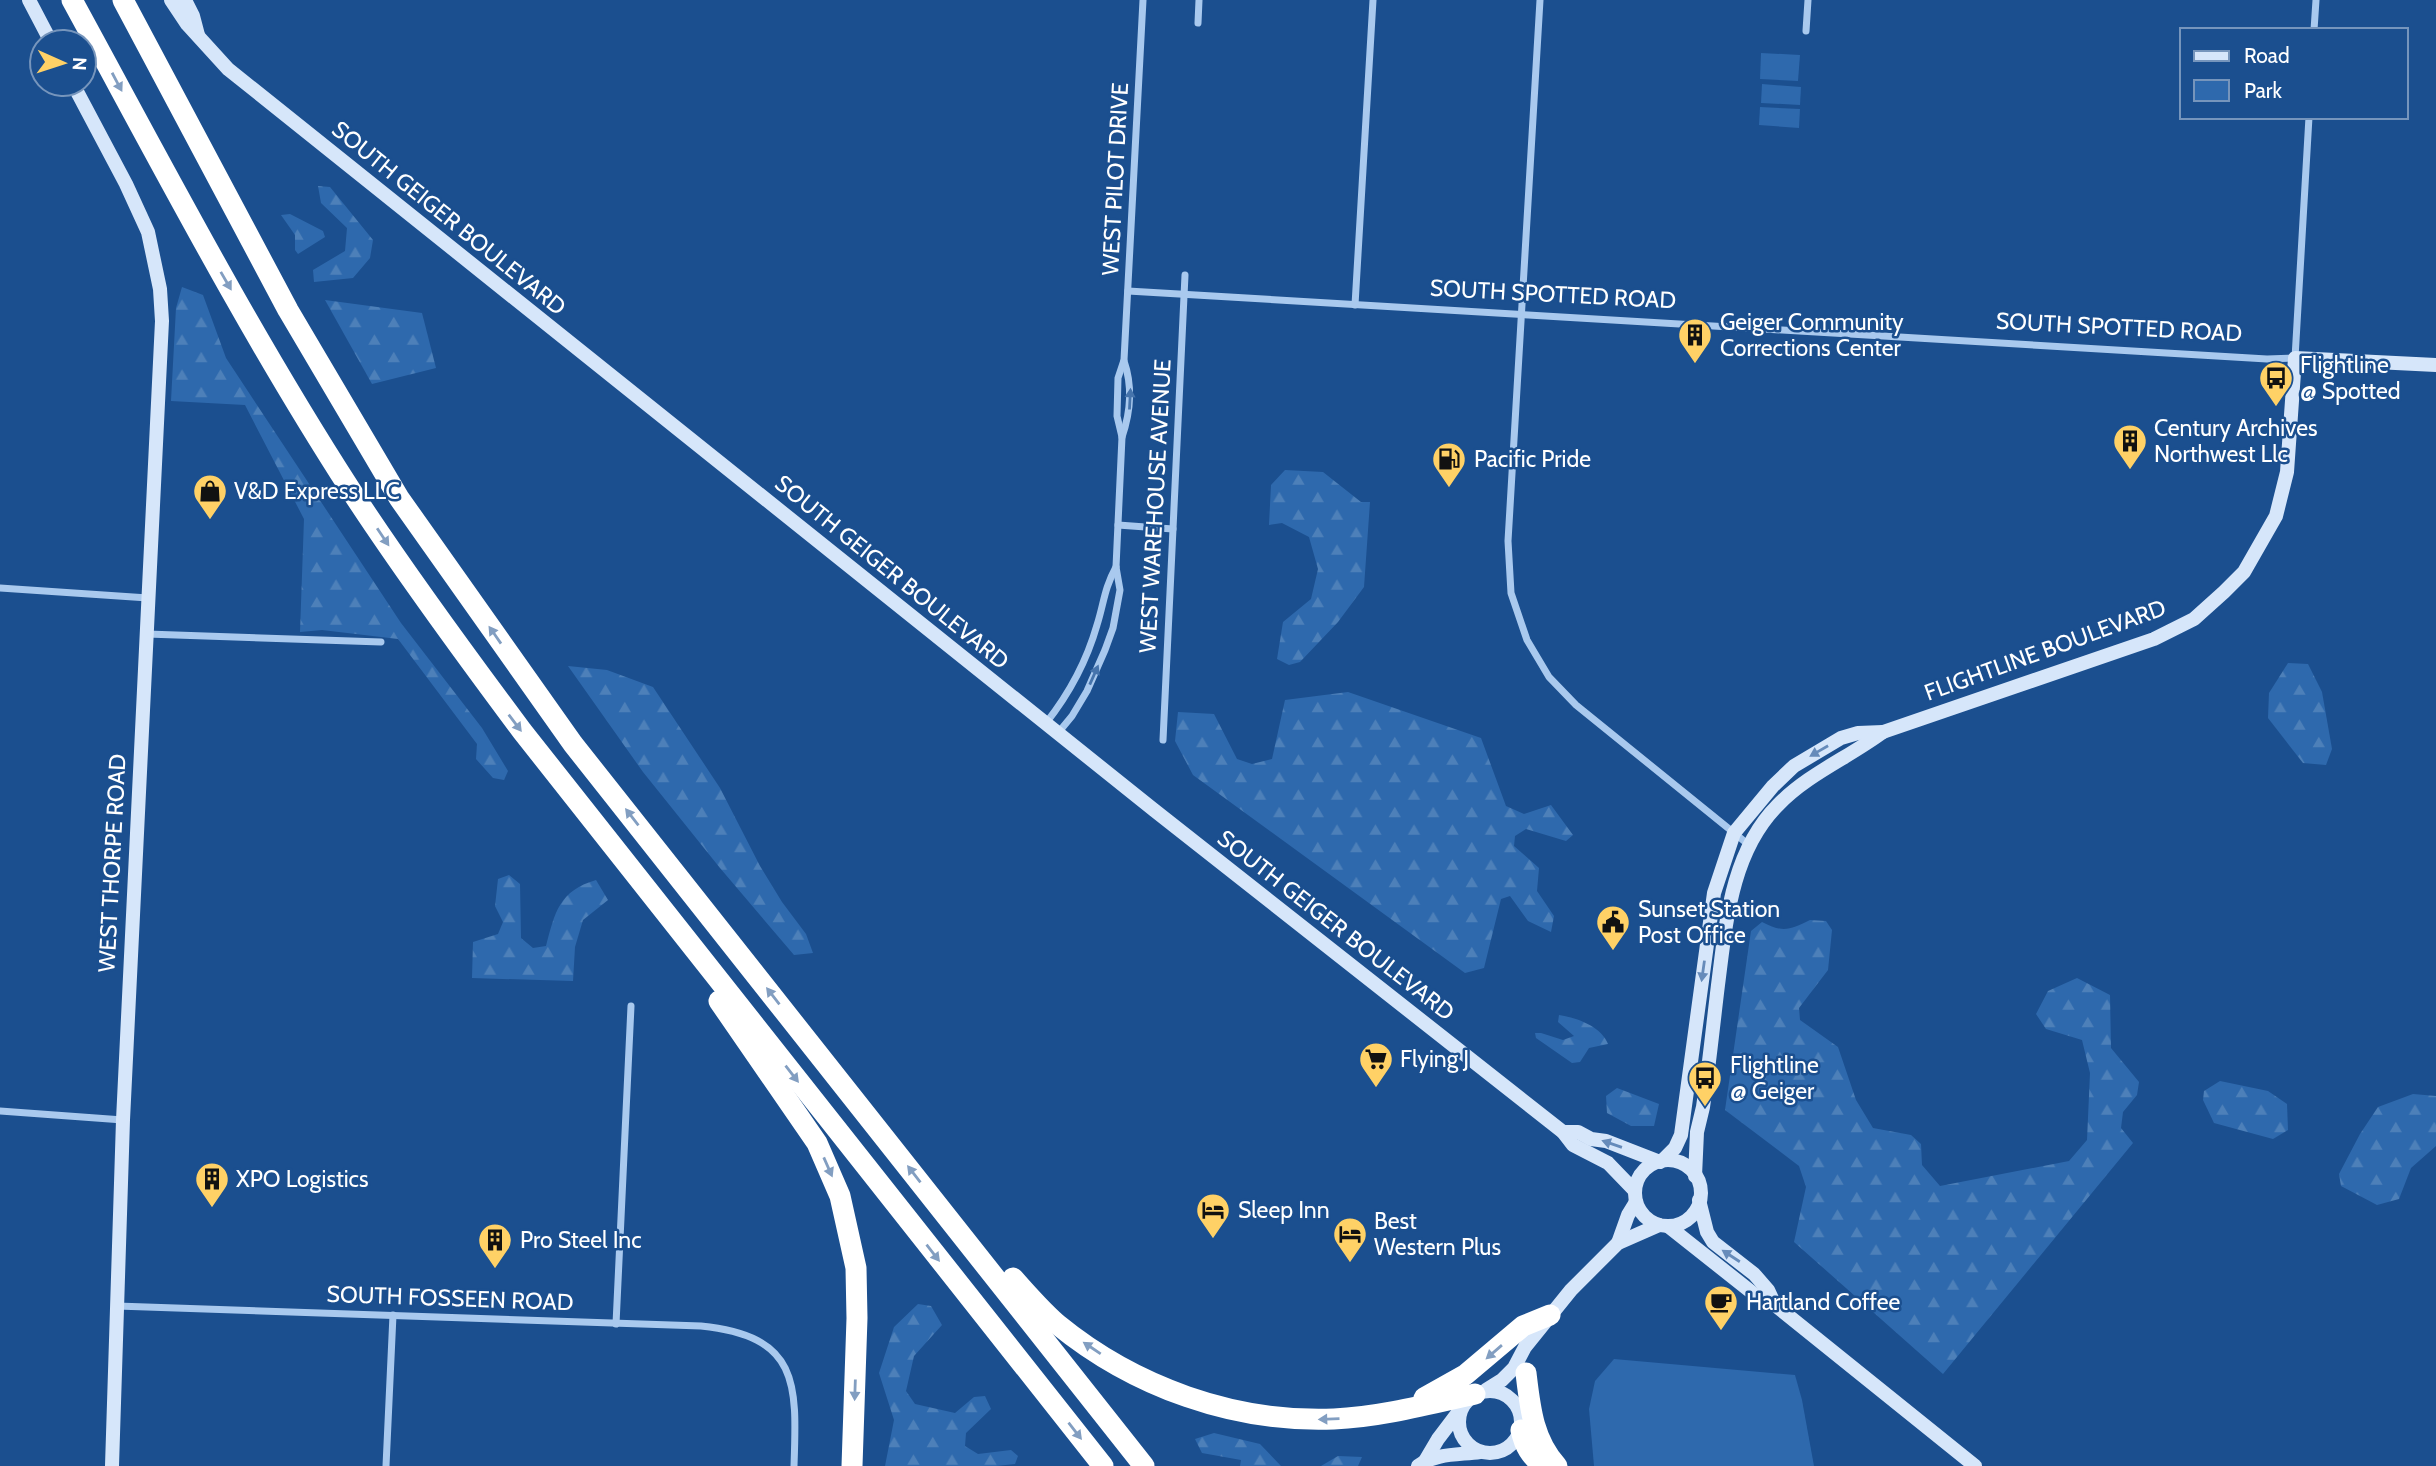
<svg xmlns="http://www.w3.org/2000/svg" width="2436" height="1466" font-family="Cabin,sans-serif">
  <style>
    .green { fill: #2e69ad }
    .forest { fill: url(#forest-firs) }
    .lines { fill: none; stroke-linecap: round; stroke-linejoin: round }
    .street { stroke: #a9c9ee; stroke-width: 7 }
    .secondary { stroke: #d6e6fa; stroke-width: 14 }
    .highway { stroke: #fff; stroke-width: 21 }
    .oneway { fill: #829ec1 }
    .oneway2 { fill: #4674ac }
    .oneway3 { fill: #668bba }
    .labels { text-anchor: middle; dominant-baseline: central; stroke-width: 5; stroke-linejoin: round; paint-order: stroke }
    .street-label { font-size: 23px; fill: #fff; stroke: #1b4f8f }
    .poi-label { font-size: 23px; fill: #fff; stroke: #1b4f8f; text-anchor: start }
  </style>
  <defs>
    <pattern id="forest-firs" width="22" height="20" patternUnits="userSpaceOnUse" patternTransform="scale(1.75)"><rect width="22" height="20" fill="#2e69ad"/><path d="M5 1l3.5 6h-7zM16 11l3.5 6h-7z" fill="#4d80b9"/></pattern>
  </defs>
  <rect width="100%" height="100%" fill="#1b4f8f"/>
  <g class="green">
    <polygon points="1761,53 1800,55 1798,81 1760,79"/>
    <polygon points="1762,84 1801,87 1800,105 1761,103"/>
    <polygon points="1760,107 1800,109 1799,128 1759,125"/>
    <polygon points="1614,1359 1795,1375 1802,1400 1814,1466 1594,1466 1589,1409 1595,1381"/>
  </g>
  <g class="forest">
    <polygon points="318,186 330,187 373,240 370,258 353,278 314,282 313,270 345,251 347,228 321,203"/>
    <polygon points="290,214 323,231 325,237 298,254 295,250 295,235 281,215"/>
    <polygon points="182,287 203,295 226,358 401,623 482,728 508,771 504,780 493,778 476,759 477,744 398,639 322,630 300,632 304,519 245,405 171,401 176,308"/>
    <polygon points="325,300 422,313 436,368 372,384"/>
    <polygon points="1285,470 1323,472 1361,502 1370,502 1364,587 1338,622 1300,662 1289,665 1277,659 1283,622 1311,599 1318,569 1309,537 1282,523 1269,525 1271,485"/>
    <polygon points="2288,663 2308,664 2322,692 2332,749 2326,765 2303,763 2268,718 2269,693"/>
    <polygon points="568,666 607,670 653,687 720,788 760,866 782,902 806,934 813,953 794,955 720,868 643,772"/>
    <polygon points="1348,692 1481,738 1506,806 1524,814 1551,805 1573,835 1566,841 1526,829 1515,836 1514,846 1539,868 1537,891 1554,916 1551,932 1528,921 1510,896 1501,899 1484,968 1465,973 1193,775 1175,741 1178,712 1214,714 1237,759 1252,764 1272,759 1285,700"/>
    <path d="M509 875 520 884 521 938 533 948 546 946C555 912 559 891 596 880L608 900 583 920 575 947 573 981 472 978 473 942 498 934 503 922 495 906 498 879Z"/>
    <path d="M1810 920 1826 921 1832 930 1828 970 1799 1008 1800 1020 1838 1047 1856 1100 1873 1128 1911 1135 1921 1144 1922 1165 1940 1186 2069 1161 2087 1140 2090 1073 2082 1040 2046 1029 2036 1014 2048 991 2077 978 2110 995 2111 1048 2139 1082 2137 1095 2123 1112 2121 1128 2133 1143 1943 1374 1794 1242 1806 1187 1799 1166 1725 1110 1751 931 1762 922C1783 933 1790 930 1810 920Z"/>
    <path d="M1559 1015C1577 1018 1601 1026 1608 1044L1589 1048 1580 1062 1572 1063 1536 1038 1535 1033H1541L1563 1040 1574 1036 1558 1022Z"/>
    <polygon points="2220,1081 2268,1091 2287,1104 2288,1130 2273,1139 2214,1123 2203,1100 2204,1091"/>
    <polygon points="1617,1088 1659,1104 1654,1126 1631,1126 1607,1113 1606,1096"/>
    <polygon points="2413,1094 2436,1096 2436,1146 2411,1168 2399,1199 2377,1205 2341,1186 2339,1174 2360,1134 2378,1107"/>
    <polygon points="918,1304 931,1306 942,1325 914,1356 906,1391 915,1404 955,1413 974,1397 985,1396 991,1409 966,1433 965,1446 978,1454 1011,1450 1018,1456 1015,1464 996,1466 885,1466 894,1420 879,1373 894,1327"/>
    <polygon points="1214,1433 1260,1444 1281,1466 1240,1466 1241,1460 1202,1453 1195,1439"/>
    <polygon points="1338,1456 1362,1457 1358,1466 1321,1466"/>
  </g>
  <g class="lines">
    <g class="street">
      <polyline points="1540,0 1508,541 1511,593 1527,640 1549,677 1576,705 1749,845"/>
      <polyline points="1198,23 1199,0"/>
      <polyline points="2314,30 2316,0"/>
      <polyline points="1806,31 1808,0"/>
      <polyline points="1128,291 2267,359 2295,358 2309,117"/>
      <polyline points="1355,305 1373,0"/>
      <path d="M1122 437C1131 411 1133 387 1124 361"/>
      <polyline points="1118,525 1173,529"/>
      <polyline points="0,588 148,598"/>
      <polyline points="147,634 381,642"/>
      <path d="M1046 723C1069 694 1087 660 1097 625 1104 603 1104 589 1116 567"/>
      <polyline points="1058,733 1072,716 1087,691 1105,650 1113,628 1120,590 1116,567 1122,437 1117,416 1118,378 1124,360 1143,0"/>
      <polyline points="1163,740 1185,275"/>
      <polyline points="0,1111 123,1120"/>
      <path d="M117 1306 701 1326C799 1336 797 1383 794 1466"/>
      <polyline points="616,1324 631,1006"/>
      <polyline points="386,1466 393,1315"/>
    </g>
    <g class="secondary">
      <polyline points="29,0 51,42"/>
      <polyline points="171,0 187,24 228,69 1154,810 1563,1132 1573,1145 1608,1163 1635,1191"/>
      <polyline points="185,0 193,16 198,35"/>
      <polyline points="73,84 126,184 148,232 160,289 162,321 123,1120 112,1466"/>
      <polyline points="1563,1132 1578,1132 1591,1139 1606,1141 1660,1162"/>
      <polyline points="1663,1160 1675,1148 1681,1135 1714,893 1734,833 1773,786 1794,766 1841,738 1858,733 1883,732"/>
      <circle cx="1668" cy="1193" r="33"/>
      <path d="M1695 1176 1697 1132 1703 1107C1709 1066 1713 1026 1718 985 1726 923 1731 852 1778 805 1808 774 1848 758 1883 732L2154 639 2194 619 2224 592 2244 572 2276 516 2287 472 2295 358 2436 365"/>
      <polyline points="1699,1200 1707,1232 1713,1242 1754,1274 1768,1290 1775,1305"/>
      <polyline points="1668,1226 1764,1302 1775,1305 1975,1466"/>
      <polyline points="1618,1243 1628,1215 1636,1202"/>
      <polyline points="1486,1390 1502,1380 1514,1368 1525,1347 1571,1290 1618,1243 1659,1225"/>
      <circle cx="1490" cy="1422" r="31"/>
      <polyline points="1425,1461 1438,1439 1460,1410"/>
      <path d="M1418 1466C1436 1453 1459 1455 1480 1452"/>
    </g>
    <g class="highway">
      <path d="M72 0C162 165 248 331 350 489 404 572 463 652 522 731L1103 1466"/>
      <polyline points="123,0 288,310 399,498 573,744 1144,1466"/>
      <polyline points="719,1001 817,1143 840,1196 856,1268 857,1318 852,1466"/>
      <path d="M1013 1278C1027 1294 1041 1310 1057 1324 1134 1387 1234 1423 1334 1419 1380 1417 1430 1404 1475 1394"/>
      <path d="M1526 1373C1530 1407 1533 1440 1557 1466"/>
      <polyline points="1424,1398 1465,1375 1523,1326 1550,1315"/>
      <path d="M1521 1430C1525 1447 1530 1455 1543 1466"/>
    </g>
  </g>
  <defs><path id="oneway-solid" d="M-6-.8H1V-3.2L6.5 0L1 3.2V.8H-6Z" transform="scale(1.75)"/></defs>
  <g class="oneway">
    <use href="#oneway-solid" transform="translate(117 82) rotate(62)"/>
    <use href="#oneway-solid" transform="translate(226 281) rotate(60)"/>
    <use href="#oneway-solid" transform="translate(383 537) rotate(56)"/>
    <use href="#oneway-solid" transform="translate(495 635) rotate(-125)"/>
    <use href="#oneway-solid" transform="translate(515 723) rotate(53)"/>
    <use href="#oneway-solid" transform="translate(632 817) rotate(-128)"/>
    <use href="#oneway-solid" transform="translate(773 996) rotate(-128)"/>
    <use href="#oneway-solid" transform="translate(792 1074) rotate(52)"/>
    <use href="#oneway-solid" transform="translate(828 1167) rotate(66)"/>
    <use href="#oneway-solid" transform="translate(914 1174) rotate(-128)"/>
    <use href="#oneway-solid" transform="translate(933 1253) rotate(52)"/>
    <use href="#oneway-solid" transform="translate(1092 1348) rotate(-146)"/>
    <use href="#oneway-solid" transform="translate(1494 1352) rotate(139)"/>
    <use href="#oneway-solid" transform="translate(855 1390) rotate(92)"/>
    <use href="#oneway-solid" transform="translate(1329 1419) rotate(178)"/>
    <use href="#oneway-solid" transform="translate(1075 1431) rotate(52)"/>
  </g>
  <g class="oneway2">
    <use href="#oneway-solid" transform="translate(1130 399) rotate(-87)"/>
    <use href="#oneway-solid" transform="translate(1094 675) rotate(-66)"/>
  </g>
  <g class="oneway3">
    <use href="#oneway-solid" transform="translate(1819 751) rotate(150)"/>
    <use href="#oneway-solid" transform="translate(1703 971) rotate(98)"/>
    <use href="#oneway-solid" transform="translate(1612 1144) rotate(-161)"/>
    <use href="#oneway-solid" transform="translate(1731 1256) rotate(-147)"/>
  </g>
  <defs>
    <g id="building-pin" transform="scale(1.75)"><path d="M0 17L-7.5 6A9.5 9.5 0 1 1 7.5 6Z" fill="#ffd166" stroke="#1b4f8f"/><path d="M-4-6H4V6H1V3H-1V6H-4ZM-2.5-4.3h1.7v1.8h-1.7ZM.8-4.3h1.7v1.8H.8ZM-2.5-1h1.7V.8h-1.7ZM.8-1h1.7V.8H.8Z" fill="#111"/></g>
    <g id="bus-pin" transform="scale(1.75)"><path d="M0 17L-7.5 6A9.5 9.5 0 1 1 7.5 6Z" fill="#ffd166" stroke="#1b4f8f"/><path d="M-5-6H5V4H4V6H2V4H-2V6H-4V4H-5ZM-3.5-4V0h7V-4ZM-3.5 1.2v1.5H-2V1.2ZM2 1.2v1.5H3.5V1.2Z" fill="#111"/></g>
    <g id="fuel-pin" transform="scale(1.75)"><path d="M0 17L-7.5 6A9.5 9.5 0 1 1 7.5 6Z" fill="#ffd166" stroke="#1b4f8f"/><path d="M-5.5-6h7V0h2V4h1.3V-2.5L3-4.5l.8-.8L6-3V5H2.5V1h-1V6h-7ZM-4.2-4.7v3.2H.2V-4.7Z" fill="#111"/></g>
    <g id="shop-pin" transform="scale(1.75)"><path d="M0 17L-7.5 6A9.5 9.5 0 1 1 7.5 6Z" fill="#ffd166" stroke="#1b4f8f"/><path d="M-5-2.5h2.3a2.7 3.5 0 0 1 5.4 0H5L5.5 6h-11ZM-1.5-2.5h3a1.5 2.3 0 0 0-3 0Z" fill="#111"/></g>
    <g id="civic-pin" transform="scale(1.75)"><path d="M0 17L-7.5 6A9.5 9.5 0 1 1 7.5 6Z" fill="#ffd166" stroke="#1b4f8f"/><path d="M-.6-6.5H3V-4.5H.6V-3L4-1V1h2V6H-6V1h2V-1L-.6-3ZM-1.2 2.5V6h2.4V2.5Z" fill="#111"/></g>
    <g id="supermarket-pin" transform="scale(1.75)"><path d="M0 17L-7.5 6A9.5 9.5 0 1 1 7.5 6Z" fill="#ffd166" stroke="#1b4f8f"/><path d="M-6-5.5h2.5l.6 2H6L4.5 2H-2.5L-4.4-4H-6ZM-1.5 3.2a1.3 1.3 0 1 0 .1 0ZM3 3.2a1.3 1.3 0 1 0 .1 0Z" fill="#111"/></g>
    <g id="hotel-pin" transform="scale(1.75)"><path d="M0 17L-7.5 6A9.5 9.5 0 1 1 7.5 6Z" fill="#ffd166" stroke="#1b4f8f"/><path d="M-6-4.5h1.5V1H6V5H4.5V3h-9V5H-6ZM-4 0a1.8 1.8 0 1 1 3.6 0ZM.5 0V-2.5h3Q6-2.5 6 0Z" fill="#111"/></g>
    <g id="cafe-pin" transform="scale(1.75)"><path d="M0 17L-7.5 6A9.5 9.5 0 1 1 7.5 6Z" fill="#ffd166" stroke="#1b4f8f"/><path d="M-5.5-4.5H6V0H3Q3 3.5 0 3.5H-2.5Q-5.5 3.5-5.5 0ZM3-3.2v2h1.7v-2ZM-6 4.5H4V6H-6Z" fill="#111"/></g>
  </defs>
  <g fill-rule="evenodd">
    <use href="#building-pin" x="1695" y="335"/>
    <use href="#bus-pin" x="2276" y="378"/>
    <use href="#building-pin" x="2130" y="441"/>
    <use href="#fuel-pin" x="1449" y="459"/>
    <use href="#shop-pin" x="210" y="491"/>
    <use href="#civic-pin" x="1613" y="922"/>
    <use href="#supermarket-pin" x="1376" y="1059"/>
    <use href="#bus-pin" x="1705" y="1078"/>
    <use href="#building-pin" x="212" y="1179"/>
    <use href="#hotel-pin" x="1213" y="1210"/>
    <use href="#hotel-pin" x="1350" y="1234"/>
    <use href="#building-pin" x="495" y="1240"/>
    <use href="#cafe-pin" x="1721" y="1302"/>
  </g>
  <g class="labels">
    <g class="street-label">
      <text transform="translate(1115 179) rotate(-87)">WEST PILOT DRIVE</text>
      <text transform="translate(449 218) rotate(39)">SOUTH GEIGER BOULEVARD</text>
      <text transform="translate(1553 294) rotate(3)">SOUTH SPOTTED ROAD</text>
      <text transform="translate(2119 327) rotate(3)">SOUTH SPOTTED ROAD</text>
      <text transform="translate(1155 506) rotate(-87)">WEST WAREHOUSE AVENUE</text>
      <text transform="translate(892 572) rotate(39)">SOUTH GEIGER BOULEVARD</text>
      <text transform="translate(2045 650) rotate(-20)">FLIGHTLINE BOULEVARD</text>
      <text transform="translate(112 863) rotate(-87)">WEST THORPE ROAD</text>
      <text transform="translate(1336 925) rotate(38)">SOUTH GEIGER BOULEVARD</text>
      <text transform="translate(450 1298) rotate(2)">SOUTH FOSSEEN ROAD</text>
    </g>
    <g class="poi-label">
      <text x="1720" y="322">Geiger Community<tspan x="1720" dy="26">Corrections Center</tspan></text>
      <text x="2300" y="365">Flightline<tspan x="2300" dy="26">@ Spotted</tspan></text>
      <text x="2154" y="428">Century Archives<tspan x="2154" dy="26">Northwest Llc</tspan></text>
      <text x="1474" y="459">Pacific Pride</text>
      <text x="234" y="491">V&amp;D Express LLC</text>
      <text x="1638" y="909">Sunset Station<tspan x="1638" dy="26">Post Office</tspan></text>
      <text x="1400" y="1059">Flying J</text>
      <text x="1730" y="1065">Flightline<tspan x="1730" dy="26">@ Geiger</tspan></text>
      <text x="236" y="1179">XPO Logistics</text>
      <text x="1238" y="1210">Sleep Inn</text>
      <text x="1374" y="1221">Best<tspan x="1374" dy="26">Western Plus</tspan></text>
      <text x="520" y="1240">Pro Steel Inc</text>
      <text x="1746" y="1302">Hartland Coffee</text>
    </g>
  </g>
  <rect x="2180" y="28" width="228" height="91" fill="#1b4f8f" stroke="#7695bc" stroke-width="2"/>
  <rect x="2194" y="51" width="35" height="10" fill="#d6e6fa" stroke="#7695bc" stroke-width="2"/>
  <text x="2244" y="63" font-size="21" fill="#ffffff">Road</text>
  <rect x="2194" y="80" width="35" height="21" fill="#2e69ad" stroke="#7695bc" stroke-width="2"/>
  <text x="2244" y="98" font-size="21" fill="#ffffff">Park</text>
  <g transform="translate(63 63) rotate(93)"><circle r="33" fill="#1b4f8f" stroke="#7695bc" stroke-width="2"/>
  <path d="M0-5L12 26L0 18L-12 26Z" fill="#ffd166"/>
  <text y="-10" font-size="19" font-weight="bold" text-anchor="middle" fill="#ffffff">N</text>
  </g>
</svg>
